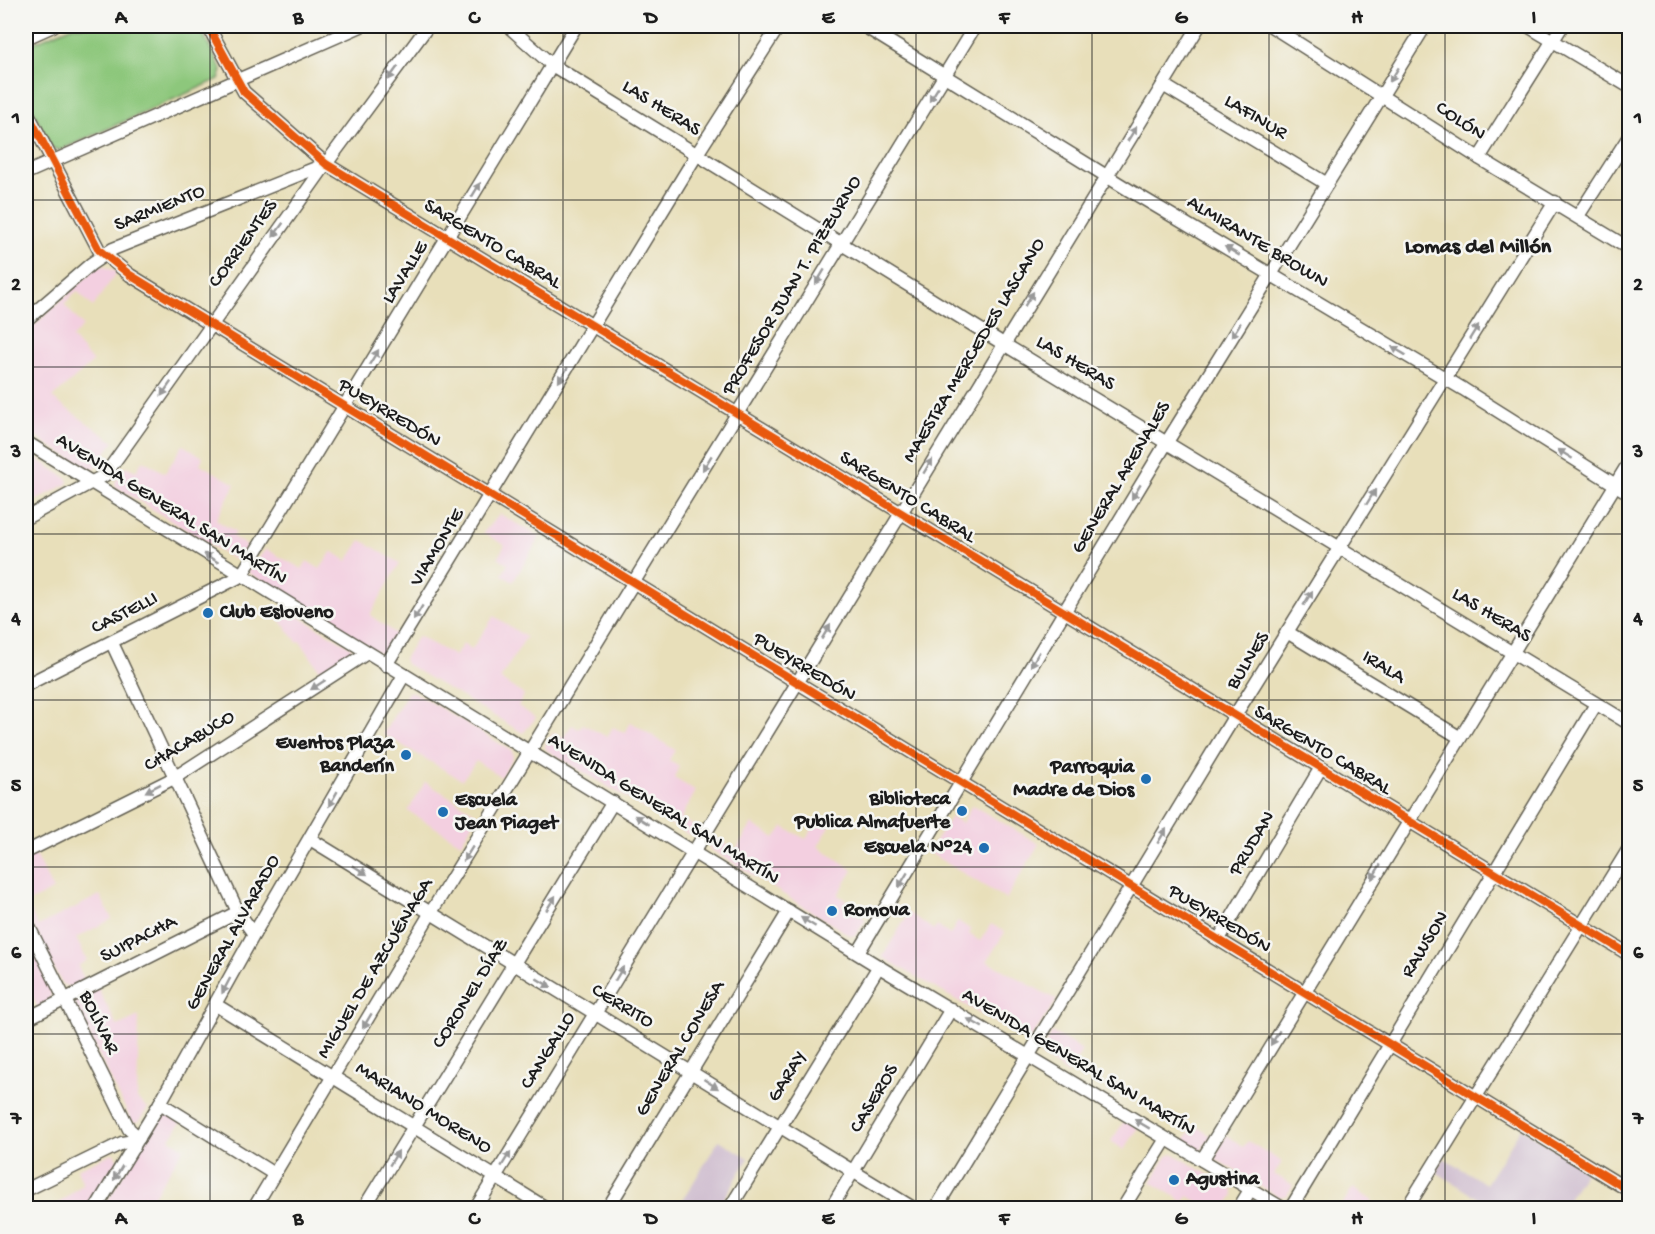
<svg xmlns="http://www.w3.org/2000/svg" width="1655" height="1234" font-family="'Gochi Hand',sans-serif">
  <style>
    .built { fill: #f3cfe0 }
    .industrial { fill: #cfbdcf }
    .green { fill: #8dc77c; stroke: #54724c; stroke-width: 1.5 }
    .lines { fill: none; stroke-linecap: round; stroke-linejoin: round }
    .minor-casing { stroke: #636053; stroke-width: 15 }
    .minor { stroke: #fff; stroke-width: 12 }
    .cycleway-casing { stroke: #f6f6f2; stroke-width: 11 }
    .cycleway { stroke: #e8590c; stroke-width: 8 }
    .oneway { fill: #999 }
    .grid { fill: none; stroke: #1c1c1c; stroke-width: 1.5; stroke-opacity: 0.55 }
    .poi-dot { fill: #1f6fb2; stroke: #f6f6f2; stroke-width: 2 }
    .labels { text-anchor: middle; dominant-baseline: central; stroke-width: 5; stroke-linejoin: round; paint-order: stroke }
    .street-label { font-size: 20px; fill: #1c1c1c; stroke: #f6f6f2 }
    .poi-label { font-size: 20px; font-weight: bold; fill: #1c1c1c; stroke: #f6f6f2; text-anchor: start }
    .quarter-label { font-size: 22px; font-weight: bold; fill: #1c1c1c; stroke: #f6f6f2 }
    .neatline { fill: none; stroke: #1c1c1c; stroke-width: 2 }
    .grid-label { font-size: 20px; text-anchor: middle; font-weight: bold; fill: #1c1c1c }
  </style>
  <rect width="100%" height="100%" fill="#f6f6f2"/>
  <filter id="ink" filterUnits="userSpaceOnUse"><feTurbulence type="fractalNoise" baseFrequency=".0167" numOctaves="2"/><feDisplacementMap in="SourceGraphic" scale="12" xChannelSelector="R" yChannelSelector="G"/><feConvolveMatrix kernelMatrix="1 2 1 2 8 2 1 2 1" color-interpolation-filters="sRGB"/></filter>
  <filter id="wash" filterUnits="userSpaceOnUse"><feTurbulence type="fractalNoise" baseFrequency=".008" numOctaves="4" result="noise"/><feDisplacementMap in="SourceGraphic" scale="24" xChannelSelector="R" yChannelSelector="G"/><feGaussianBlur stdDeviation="1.35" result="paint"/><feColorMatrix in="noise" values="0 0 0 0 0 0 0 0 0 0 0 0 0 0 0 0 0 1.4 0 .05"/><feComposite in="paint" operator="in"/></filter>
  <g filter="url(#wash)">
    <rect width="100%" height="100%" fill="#e8dfba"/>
    <g class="built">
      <polygon points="103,266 117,272 93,307 77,291 64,304 83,326 72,338 93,362 52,398 114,442 94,468 88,469 26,431 26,333 97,267"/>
      <polygon points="183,445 203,457 200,464 235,484 216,520 236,532 233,537 247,546 239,558 233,559 116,487 115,482 126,466 136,471 143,460 165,473"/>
      <polygon points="26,452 68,479 67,484 26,506"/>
      <polygon points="500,514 540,537 513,582 502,575 508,564 498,557 505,545 483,533"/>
      <polygon points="361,540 400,563 370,615 397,635 387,651 381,654 247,572 266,549 302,569 307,561 320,569 332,551 347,561"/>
      <polygon points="284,608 351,647 352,656 323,675 300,641 297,642 276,614"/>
      <polygon points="494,616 526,637 500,679 524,695 518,706 536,718 523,733 406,664 404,659 418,636 455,656 463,644 472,649"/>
      <polygon points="408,692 414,692 512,751 513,757 501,777 476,761 462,780 383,734"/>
      <polygon points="631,722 675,750 669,760 679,767 674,778 696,791 681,818 698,829 694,833 689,835 546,750 545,745 553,733 563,738 572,725 579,729 583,724 607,737 613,727 625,733"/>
      <polygon points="425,782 478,814 461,843 408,811"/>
      <polygon points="972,805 1039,844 1006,899 928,852 951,817 962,823"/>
      <polygon points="819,819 830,826 818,846 853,870 838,895 847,901 844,906 866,919 856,935 851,936 710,849 708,845 713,837 736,850 752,824 775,838 783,827 806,839"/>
      <polygon points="35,853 53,890 27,903 38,926 100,895 112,919 76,938 87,960 78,966 86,983 74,989 62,984 26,912 26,858"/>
      <polygon points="909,913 934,930 937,926 950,935 958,921 971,930 969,934 980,941 991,924 1005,932 987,961 1057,1000 1029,1041 1027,1041 882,957"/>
      <polygon points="26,933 53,989 48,1003 38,1008 26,983"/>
      <polygon points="97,986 117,1026 139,1016 137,1099 148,1108 138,1122 132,1122 75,1007 75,1000"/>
      <polygon points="1052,1032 1082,1050 1068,1074 1040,1055"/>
      <polygon points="163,1112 181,1122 170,1139 184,1148 146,1208 115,1208 108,1200 159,1113"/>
      <polygon points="1126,1119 1139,1127 1124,1150 1111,1141"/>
      <polygon points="1194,1125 1211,1136 1199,1153 1181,1146"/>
      <polygon points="1227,1135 1243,1147 1248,1141 1282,1162 1274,1174 1293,1185 1287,1195 1279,1197 1217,1160 1215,1156"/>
      <polygon points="113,1153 118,1160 89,1208 53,1208 83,1184 77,1169"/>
      <polygon points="1174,1154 1232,1189 1234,1195 1225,1208 1208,1208 1188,1196 1184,1202 1151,1182 1167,1156"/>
      <polygon points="1353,1188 1373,1201 1369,1208 1340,1208"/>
    </g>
    <g class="industrial">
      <polygon points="1521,1128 1587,1169 1562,1208 1494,1208 1436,1172 1444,1158 1486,1184"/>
      <polygon points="719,1140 749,1158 718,1208 678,1208"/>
    </g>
    <polygon class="green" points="73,26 199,26 222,71 219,79 60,150 52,148 26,97 26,46"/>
  </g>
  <g filter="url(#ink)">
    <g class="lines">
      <g class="minor-casing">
        <g id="minor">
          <polyline points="208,26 244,92 326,164 1630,955"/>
          <polyline points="508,26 552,65 1002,343 1630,724"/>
          <polyline points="864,26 1129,190 1463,389 1630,494"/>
          <polyline points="1271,26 1479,158 1630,249"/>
          <polyline points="1528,26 1630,87"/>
          <polyline points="26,38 53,26"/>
          <polyline points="1163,85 1327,184"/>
          <polyline points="26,110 99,250 130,275 1630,1191"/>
          <polyline points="1479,158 1562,26"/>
          <polyline points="26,173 361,26"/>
          <polyline points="1578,216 1630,135"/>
          <polyline points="26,320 91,264 113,249 326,164"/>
          <polyline points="26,442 886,971 1282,1208"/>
          <polyline points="26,518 105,475 326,164 428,26"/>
          <polyline points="1287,632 1459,737"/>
          <polyline points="112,643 238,912 254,934"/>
          <polyline points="386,665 697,154 779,26"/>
          <polyline points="26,685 241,576 576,26"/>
          <polyline points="310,839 913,1208"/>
          <polyline points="26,852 174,778 367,653"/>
          <polyline points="26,921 129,1129 139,1138"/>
          <polyline points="1219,939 1320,769"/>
          <polyline points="858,953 1167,442 1425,26"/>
          <polyline points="216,1005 546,1208"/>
          <polyline points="26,1019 238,912"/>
          <polyline points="160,1103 274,1174"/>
          <polyline points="1202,1160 1630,461"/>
          <polyline points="26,1190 122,1143 128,1142 134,1147"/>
          <polyline points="96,1208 160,1103 254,934 404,675"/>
          <polyline points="254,1208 430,914 975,26"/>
          <polyline points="364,1208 613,802"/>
          <polyline points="476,1208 1199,26"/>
          <polyline points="608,1208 789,911"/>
          <polyline points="730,1208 879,966"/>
          <polyline points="831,1208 951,1009"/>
          <polyline points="936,1208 1234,717 1555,202"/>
          <polyline points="1123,1208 1166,1139"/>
          <polyline points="1239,1208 1250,1190"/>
          <polyline points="1291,1208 1596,704"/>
          <polyline points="1407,1208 1630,847"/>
        </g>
      </g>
      <use href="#minor" class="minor"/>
      <g class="cycleway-casing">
        <g id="cycleway">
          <polyline points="208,26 244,92 326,164 1630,955"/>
          <polyline points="26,110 99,250 130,275 1630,1191"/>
        </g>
      </g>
      <use href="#cycleway" class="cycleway"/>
    </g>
    <defs><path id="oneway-solid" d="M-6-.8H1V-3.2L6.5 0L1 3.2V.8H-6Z" transform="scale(1.5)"/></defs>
    <g class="oneway">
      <use href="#oneway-solid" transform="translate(393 73) rotate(126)"/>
      <use href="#oneway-solid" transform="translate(1394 75) rotate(122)"/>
      <use href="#oneway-solid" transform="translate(934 94) rotate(122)"/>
      <use href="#oneway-solid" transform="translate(1132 134) rotate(-58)"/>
      <use href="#oneway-solid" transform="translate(476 190) rotate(-59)"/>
      <use href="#oneway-solid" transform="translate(278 230) rotate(126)"/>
      <use href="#oneway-solid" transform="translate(1232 251) rotate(-149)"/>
      <use href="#oneway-solid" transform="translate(820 277) rotate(121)"/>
      <use href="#oneway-solid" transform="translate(1029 299) rotate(-58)"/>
      <use href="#oneway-solid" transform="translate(1236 330) rotate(122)"/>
      <use href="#oneway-solid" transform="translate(1474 332) rotate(-58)"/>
      <use href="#oneway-solid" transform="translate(1399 351) rotate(-149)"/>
      <use href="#oneway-solid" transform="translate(374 357) rotate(-58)"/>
      <use href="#oneway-solid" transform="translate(563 375) rotate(122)"/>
      <use href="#oneway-solid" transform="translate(166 389) rotate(125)"/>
      <use href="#oneway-solid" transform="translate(1565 454) rotate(-148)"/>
      <use href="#oneway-solid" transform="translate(707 463) rotate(121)"/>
      <use href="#oneway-solid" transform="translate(928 466) rotate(-59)"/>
      <use href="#oneway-solid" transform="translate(1136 492) rotate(121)"/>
      <use href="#oneway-solid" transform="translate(1371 497) rotate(-58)"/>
      <use href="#oneway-solid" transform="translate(211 558) rotate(-148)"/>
      <use href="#oneway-solid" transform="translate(1308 598) rotate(-59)"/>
      <use href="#oneway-solid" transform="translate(418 613) rotate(121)"/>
      <use href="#oneway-solid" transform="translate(826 632) rotate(-59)"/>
      <use href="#oneway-solid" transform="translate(1035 659) rotate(121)"/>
      <use href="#oneway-solid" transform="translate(318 685) rotate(147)"/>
      <use href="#oneway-solid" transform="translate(153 788) rotate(153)"/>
      <use href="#oneway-solid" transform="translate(333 799) rotate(120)"/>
      <use href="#oneway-solid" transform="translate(642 820) rotate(-148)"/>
      <use href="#oneway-solid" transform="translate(1162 836) rotate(-59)"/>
      <use href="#oneway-solid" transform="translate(468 854) rotate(122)"/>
      <use href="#oneway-solid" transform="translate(360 870) rotate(32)"/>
      <use href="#oneway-solid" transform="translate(1376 872) rotate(121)"/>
      <use href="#oneway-solid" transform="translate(903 880) rotate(121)"/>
      <use href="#oneway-solid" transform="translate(551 903) rotate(-58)"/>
      <use href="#oneway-solid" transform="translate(808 922) rotate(-148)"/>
      <use href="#oneway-solid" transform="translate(619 974) rotate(-59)"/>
      <use href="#oneway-solid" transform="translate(544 983) rotate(31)"/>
      <use href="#oneway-solid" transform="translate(226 986) rotate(118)"/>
      <use href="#oneway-solid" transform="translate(367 1021) rotate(121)"/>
      <use href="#oneway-solid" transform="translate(975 1023) rotate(-150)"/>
      <use href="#oneway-solid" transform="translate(1275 1038) rotate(121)"/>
      <use href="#oneway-solid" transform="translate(711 1084) rotate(33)"/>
      <use href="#oneway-solid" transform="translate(1142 1124) rotate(-149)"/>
      <use href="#oneway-solid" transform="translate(394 1158) rotate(-59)"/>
      <use href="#oneway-solid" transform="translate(506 1159) rotate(-58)"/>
      <use href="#oneway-solid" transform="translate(118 1173) rotate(121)"/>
    </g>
  </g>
  <path class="grid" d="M210 26V1208M386 26V1208M563 26V1208M739 26V1208M916 26V1208M1092 26V1208M1269 26V1208M1445 26V1208M26 200H1630M26 367H1630M26 534H1630M26 700H1630M26 867H1630M26 1034H1630"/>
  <g class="poi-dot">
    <circle cx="208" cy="613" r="6"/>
    <circle cx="406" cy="755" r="6"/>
    <circle cx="1146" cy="779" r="6"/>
    <circle cx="962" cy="811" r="6"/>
    <circle cx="443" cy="812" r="6"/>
    <circle cx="984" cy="848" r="6"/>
    <circle cx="832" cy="911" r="6"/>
    <circle cx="1174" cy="1180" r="6"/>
  </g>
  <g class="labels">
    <g class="street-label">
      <text transform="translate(661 109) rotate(32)">LAS HERAS</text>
      <text transform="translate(1255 118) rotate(31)">LAFINUR</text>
      <text transform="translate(1460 122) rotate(33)">COLÓN</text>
      <text transform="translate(160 209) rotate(-22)">SARMIENTO</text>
      <text transform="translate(1257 243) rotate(31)">ALMIRANTE BROWN</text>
      <text transform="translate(244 244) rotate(-54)">CORRIENTES</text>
      <text transform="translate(492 245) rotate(31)">SARGENTO CABRAL</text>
      <text transform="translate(406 273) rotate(-58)">LAVALLE</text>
      <text transform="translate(793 286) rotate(-59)">PROFESOR JUAN T. PIZZURNO</text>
      <text transform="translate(975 351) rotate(-59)">MAESTRA MERCEDES LASCANO</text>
      <text transform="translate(1075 364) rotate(31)">LAS HERAS</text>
      <text transform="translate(389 414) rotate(31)">PUEYRREDÓN</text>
      <text transform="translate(1122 478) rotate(-59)">GENERAL ARENALES</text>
      <text transform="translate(907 498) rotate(32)">SARGENTO CABRAL</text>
      <text transform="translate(171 510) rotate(32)">AVENIDA GENERAL SAN MARTÍN</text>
      <text transform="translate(438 548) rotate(-59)">VIAMONTE</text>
      <text transform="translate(125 614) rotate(-27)">CASTELLI</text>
      <text transform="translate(1491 616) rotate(31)">LAS HERAS</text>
      <text transform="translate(1249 661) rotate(-58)">BULNES</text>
      <text transform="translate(804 668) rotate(31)">PUEYRREDÓN</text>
      <text transform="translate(1383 668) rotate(31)">IRALA</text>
      <text transform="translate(190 742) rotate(-31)">CHACABUCO</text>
      <text transform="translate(1322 751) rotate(31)">SARGENTO CABRAL</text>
      <text transform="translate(663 810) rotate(32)">AVENIDA GENERAL SAN MARTÍN</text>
      <text transform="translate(1253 844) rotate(-59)">PRUDAN</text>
      <text transform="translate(1219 920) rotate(31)">PUEYRREDÓN</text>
      <text transform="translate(234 933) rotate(-61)">GENERAL ALVARADO</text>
      <text transform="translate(139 940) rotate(-27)">SUIPACHA</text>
      <text transform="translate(1426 945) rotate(-59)">RAWSON</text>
      <text transform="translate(376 969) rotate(-59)">MIGUEL DE AZCUÉNAGA</text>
      <text transform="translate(471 994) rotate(-58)">CORONEL DÍAZ</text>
      <text transform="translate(622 1007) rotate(31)">CERRITO</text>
      <text transform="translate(98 1023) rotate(64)">BOLÍVAR</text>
      <text transform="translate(681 1049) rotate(-59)">GENERAL CONESA</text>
      <text transform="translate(549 1051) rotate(-58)">CANGALLO</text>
      <text transform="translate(1078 1063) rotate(31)">AVENIDA GENERAL SAN MARTÍN</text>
      <text transform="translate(788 1077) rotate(-58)">GARAY</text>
      <text transform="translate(875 1099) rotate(-59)">CASEROS</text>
      <text transform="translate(423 1109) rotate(32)">MARIANO MORENO</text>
    </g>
    <g class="poi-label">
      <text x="220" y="613">Club Esloveno</text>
      <text x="394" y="744" text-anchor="end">Eventos Plaza<tspan x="394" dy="23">Banderín</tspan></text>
      <text x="1134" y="768" text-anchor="end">Parroquia<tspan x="1134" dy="23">Madre de Dios</tspan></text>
      <text x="950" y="800" text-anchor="end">Biblioteca<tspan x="950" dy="23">Publica Almafuerte</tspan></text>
      <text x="455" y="801">Escuela<tspan x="455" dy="23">Jean Piaget</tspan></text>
      <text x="972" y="848" text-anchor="end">Escuela N°24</text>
      <text x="844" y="911">Romova</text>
      <text x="1186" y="1180">Agustina</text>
    </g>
    <g class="quarter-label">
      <text x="1478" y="248">Lomas del Millón</text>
    </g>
  </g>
  <rect width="1655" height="1234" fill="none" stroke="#f6f6f2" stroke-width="66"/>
  <rect x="33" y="33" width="1589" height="1168" class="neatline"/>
  <g class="grid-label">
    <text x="121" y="23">A</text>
    <text x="298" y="23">B</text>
    <text x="474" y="23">C</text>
    <text x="651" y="23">D</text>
    <text x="828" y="23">E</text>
    <text x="1004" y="23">F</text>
    <text x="1181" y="23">G</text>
    <text x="1357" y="23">H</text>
    <text x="1534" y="23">I</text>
    <text x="16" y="123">1</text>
    <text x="1638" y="123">1</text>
    <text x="16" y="290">2</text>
    <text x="1638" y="290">2</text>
    <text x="16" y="457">3</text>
    <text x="1638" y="457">3</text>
    <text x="16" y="624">4</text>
    <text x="1638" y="624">4</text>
    <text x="16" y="791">5</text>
    <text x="1638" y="791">5</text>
    <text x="16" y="958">6</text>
    <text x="1638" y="958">6</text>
    <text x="16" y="1124">7</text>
    <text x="1638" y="1124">7</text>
    <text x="121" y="1224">A</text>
    <text x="298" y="1224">B</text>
    <text x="474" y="1224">C</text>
    <text x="651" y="1224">D</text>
    <text x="828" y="1224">E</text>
    <text x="1004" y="1224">F</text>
    <text x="1181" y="1224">G</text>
    <text x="1357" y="1224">H</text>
    <text x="1534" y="1224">I</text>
  </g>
</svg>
